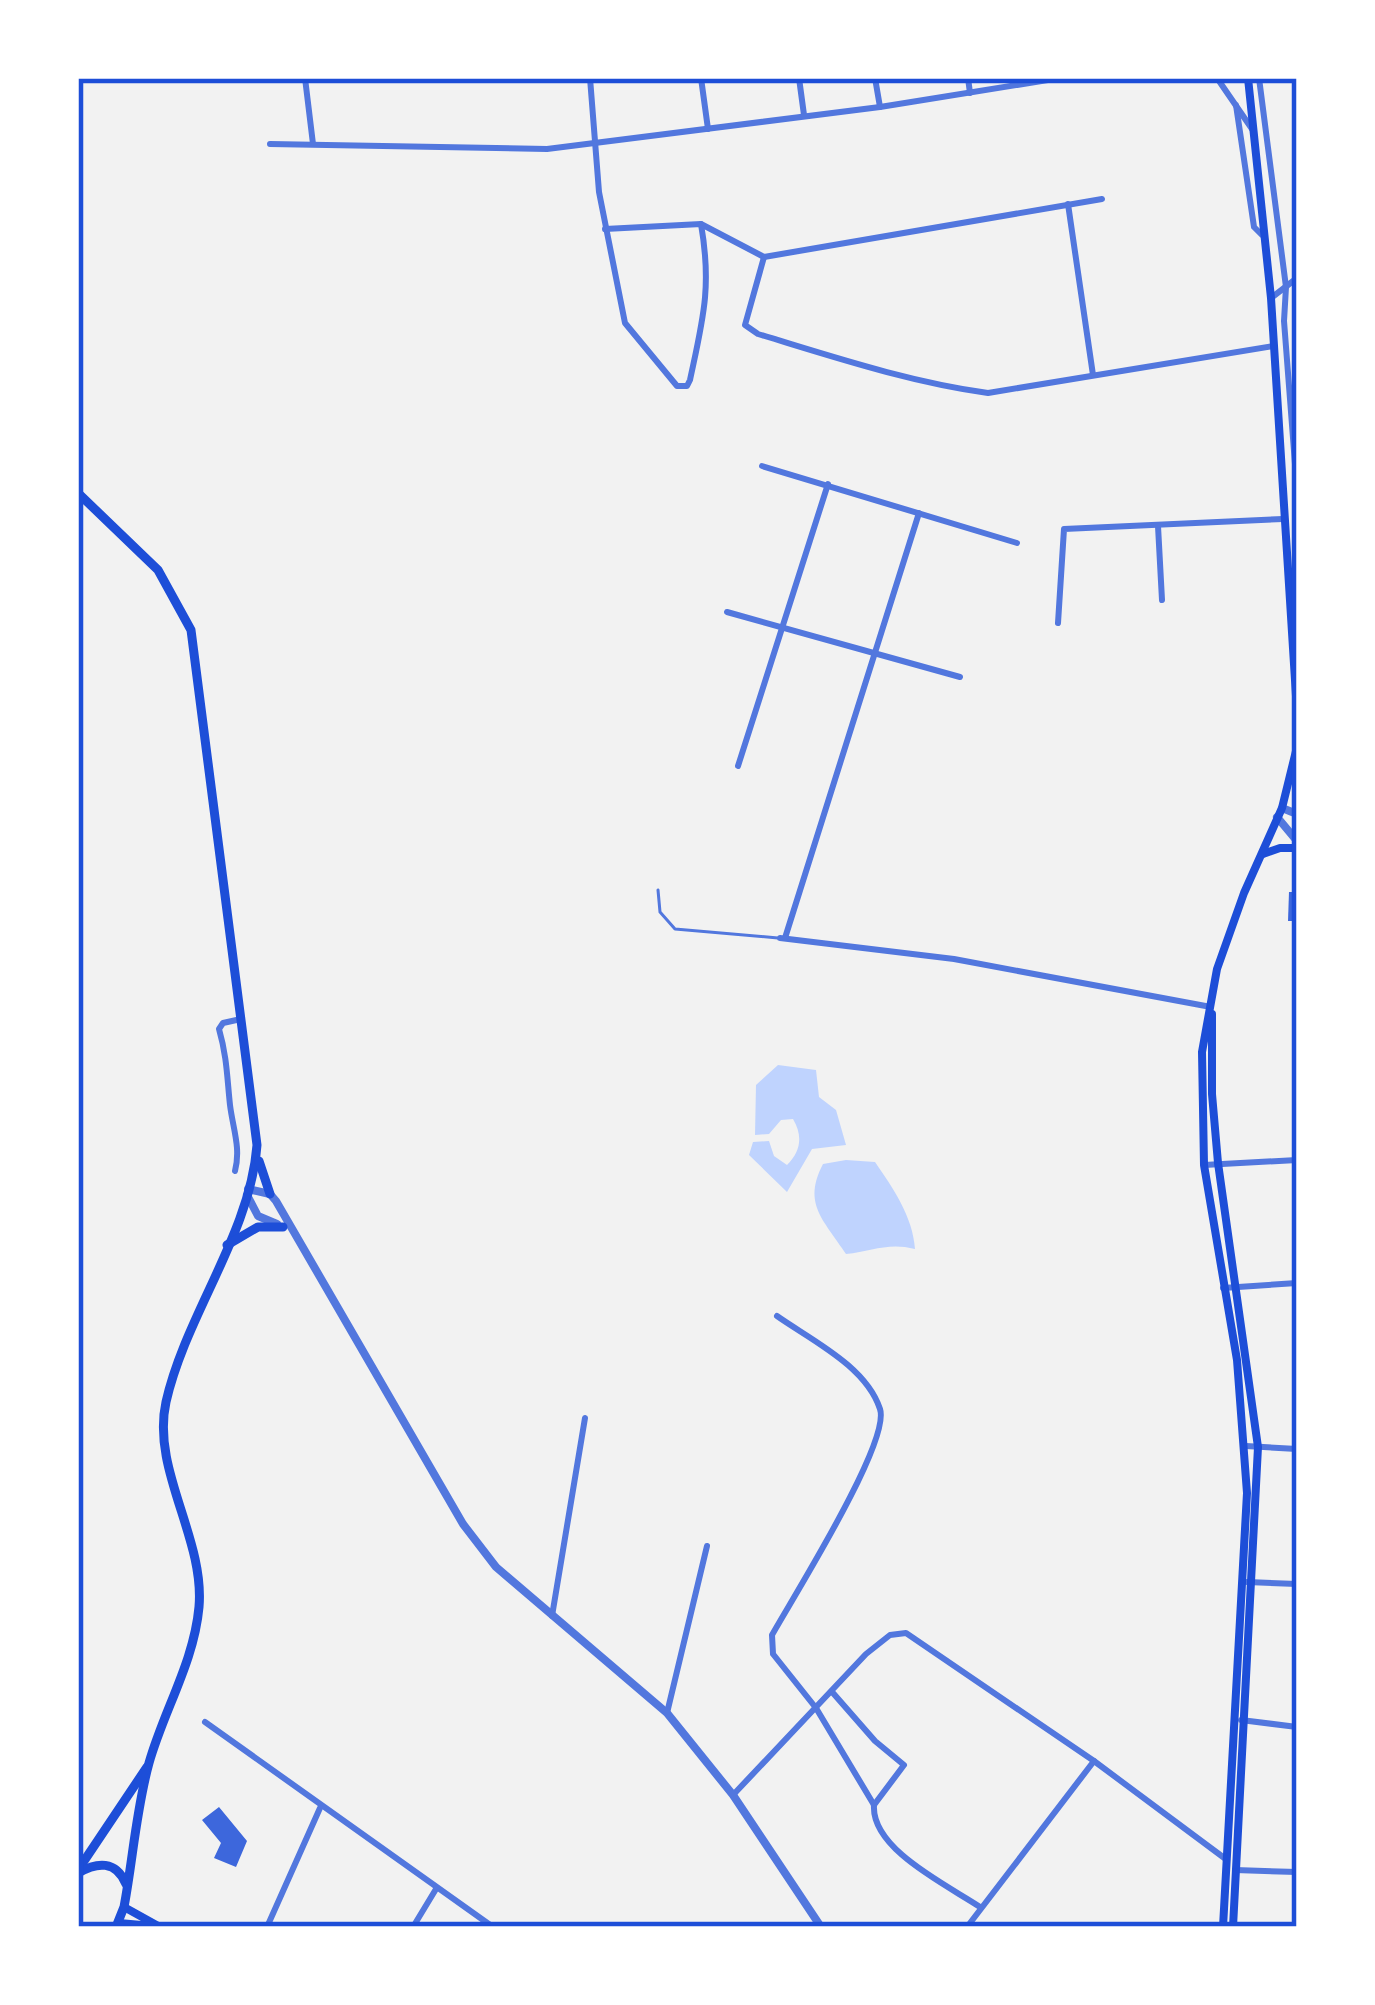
<svg xmlns="http://www.w3.org/2000/svg" width="1375" height="2005" font-family="Roboto,sans-serif">
  <style>
    .water { fill: #bfd3fe }
    .building { fill: #3d67dc }
    .lines { fill: none; stroke-linecap: round; stroke-linejoin: round }
    .service { stroke: #5277de; stroke-width: 3 }
    .minor { stroke: #5277de; stroke-width: 6 }
    .tertiary { stroke: #5277de; stroke-width: 8 }
    .secondary { stroke: #1d4ed8; stroke-width: 8 }
    .primary { stroke: #1d4ed8; stroke-width: 9 }
    .neatline { fill: none; stroke: #1d4ed8; stroke-width: 4.5 }
  </style>
  <rect width="100%" height="100%" fill="#f2f2f2"/>
  <g class="water">
    <path d="M778 1065 816 1070 819 1097 836 1110 846 1145 812 1149 787 1192 749 1155 753 1142 769 1141 774 1156 787 1165C801 1151 803 1136 793 1119L781 1120 769 1134 755 1135 756 1085Z"/>
    <path d="M846 1160 875 1162C893 1188 913 1217 915 1249 889 1242 872 1251 846 1254 824 1220 802 1204 823 1164Z"/>
  </g>
  <g class="building">
    <polygon points="1289,892 1297,892 1297,921 1288,921"/>
    <polygon points="219,1807 247,1841 236,1867 214,1858 221,1843 202,1820"/>
  </g>
  <g class="lines">
    <polyline class="service" points="658,890 660,912 675,929 778,938"/>
    <g class="minor">
      <polyline points="305,78 313,144"/>
      <path d="M590 78 599 192 625 323 677 386H687L690 380C703 319 712 287 701 224"/>
      <polyline points="701,78 708,129"/>
      <polyline points="799,78 804,115"/>
      <polyline points="875,78 880,107"/>
      <polyline points="968,78 970,93"/>
      <polyline points="1217,78 1252,129"/>
      <polyline points="1259,78 1286,287 1284,321 1297,490"/>
      <polyline points="1236,105 1254,227 1262,235"/>
      <polyline points="270,144 547,149 880,107 1060,78"/>
      <polyline points="1068,204 1093,375"/>
      <polyline points="605,229 701,224 764,257"/>
      <path d="M764 257 745 325 758 334C834 357 909 382 988 393L1274 346"/>
      <polyline points="764,257 1102,199"/>
      <polyline points="1271,298 1297,278"/>
      <polyline points="762,466 1017,543"/>
      <polyline points="1158,526 1162,600"/>
      <polyline points="727,612 960,677"/>
      <polyline points="1058,623 1064,529 1283,519"/>
      <polyline points="738,766 828,484"/>
      <polyline points="780,938 954,959 1211,1007"/>
      <polyline points="785,938 919,513"/>
      <polyline points="1204,1165 1297,1160"/>
      <path d="M235 1171C241 1148 233 1129 230 1105 227 1077 227 1057 219 1029L223 1023 241 1019"/>
      <polyline points="1223,1288 1297,1283"/>
      <path d="M777 1316C811 1340 866 1366 880 1409 891 1442 792 1599 772 1635L773 1654 816 1708 874 1805C871 1849 947 1885 980 1907"/>
      <polyline points="1246,1446 1297,1449"/>
      <polyline points="1247,1582 1297,1584"/>
      <polyline points="552,1616 585,1418"/>
      <polyline points="833,1693 875,1741 904,1765 874,1805"/>
      <polyline points="667,1713 707,1546"/>
      <polyline points="1241,1720 1297,1727"/>
      <polyline points="205,1722 493,1927"/>
      <polyline points="733,1795 866,1654 890,1635 906,1633 1094,1761 1227,1860"/>
      <polyline points="1235,1870 1297,1872"/>
      <polyline points="267,1927 320,1808"/>
      <polyline points="413,1927 436,1889"/>
      <polyline points="967,1927 1094,1761"/>
    </g>
    <g class="tertiary">
      <polyline points="1282,808 1297,814"/>
      <polyline points="1277,817 1297,841"/>
      <polyline points="248,1189 270,1194 276,1201 463,1524 496,1567 667,1713 733,1795 821,1927"/>
      <polyline points="247,1195 258,1216 277,1224"/>
    </g>
    <g class="secondary">
      <polyline points="1248,78 1271,298 1297,712"/>
      <polyline points="1263,854 1280,848 1297,848"/>
      <polyline points="1212,1014 1212,1094 1218,1163 1258,1447 1233,1927"/>
      <polyline points="124,1907 160,1927"/>
      <polyline points="119,1923 153,1926"/>
      <polyline points="1223,1927 1247,1493 1237,1360 1204,1165 1202,1052 1217,969 1244,893 1282,808 1297,747"/>
    </g>
    <g class="primary">
      <path d="M78 493 158 570 191 630 257 1145C250 1235 186 1314 166 1402 151 1470 205 1538 199 1607 194 1662 164 1710 149 1763 136 1810 133 1859 124 1907L116 1927"/>
      <polyline points="259,1161 270,1194"/>
      <polyline points="227,1245 258,1227 283,1227"/>
      <polyline points="78,1870 147,1767"/>
      <path d="M78 1873C97 1862 116 1860 126 1884"/>
    </g>
  </g>
  <rect width="1375" height="2005" fill="none" stroke="#ffffff" stroke-width="162"/>
  <rect x="81" y="81" width="1213" height="1843" class="neatline"/>
</svg>
